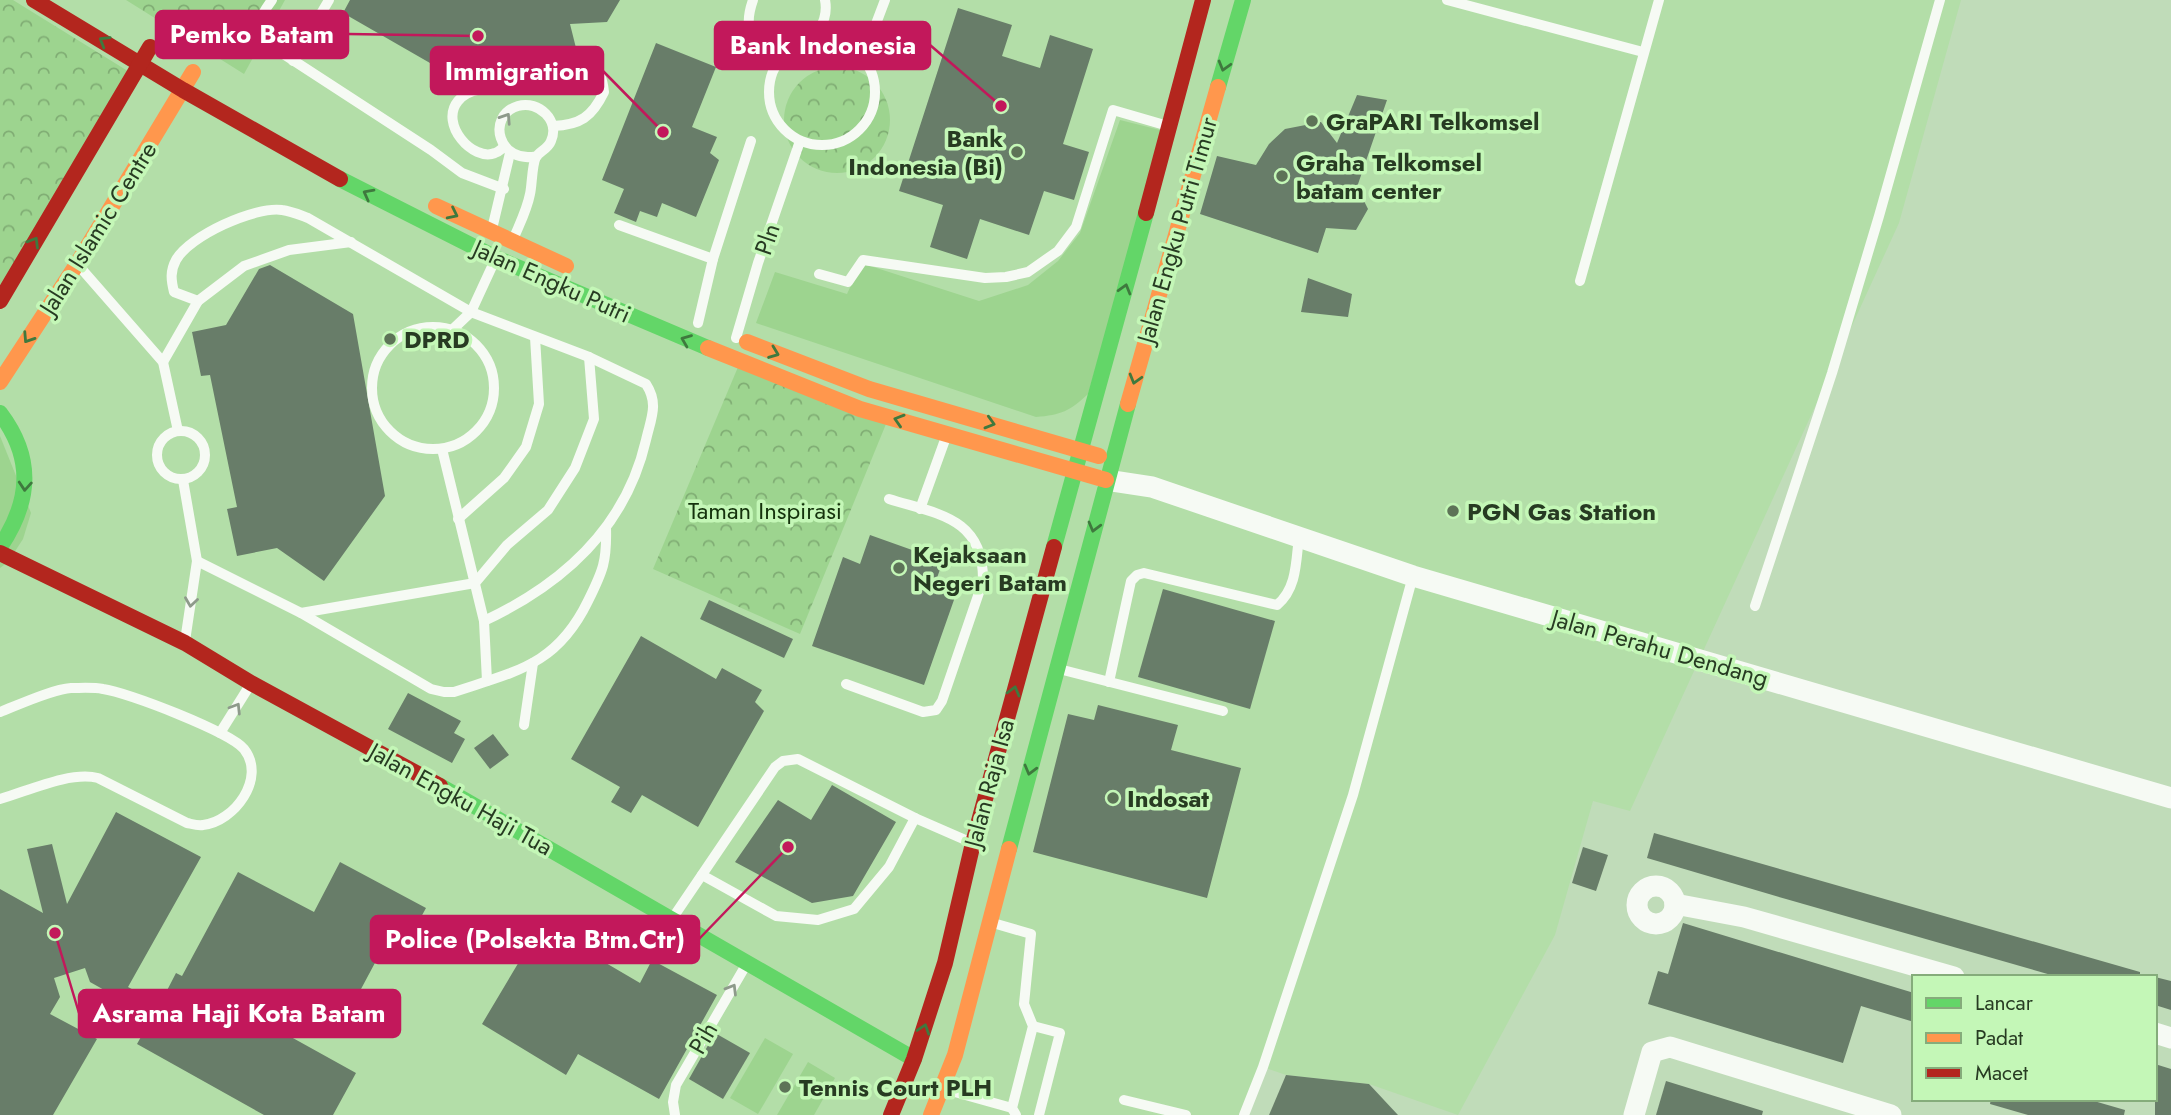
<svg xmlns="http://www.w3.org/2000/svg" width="2171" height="1115" font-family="Jost,sans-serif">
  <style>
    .built { fill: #b3dea8 }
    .grass { fill: #9dd48f }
    .park { fill: url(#park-crowns) }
    .building { fill: #687d69 }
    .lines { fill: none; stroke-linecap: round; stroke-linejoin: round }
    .lane { stroke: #f6faf4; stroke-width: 10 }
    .street { stroke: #f6faf4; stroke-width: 21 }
    .fast { stroke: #63d668; stroke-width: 16 }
    .slow { stroke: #ff974d; stroke-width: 16 }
    .jam { stroke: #b3261e; stroke-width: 16 }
    .oneway { stroke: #3f793e }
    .oneway2 { stroke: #8e9a8b }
    .poi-dot { fill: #5d7357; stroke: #c4f7b7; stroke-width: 2.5 }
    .labels { text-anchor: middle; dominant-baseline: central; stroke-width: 7; stroke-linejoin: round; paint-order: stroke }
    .poi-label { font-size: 24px; font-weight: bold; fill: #273b22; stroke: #c4f7b7; text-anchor: start }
    .street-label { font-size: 24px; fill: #273b22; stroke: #c4f7b7 }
    .park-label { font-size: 24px; fill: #14320c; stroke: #c4f7b7 }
    .leader { fill: none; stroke: #c2185b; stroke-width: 2.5 }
    .callout-dot { fill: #c2185b; stroke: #c4f7b7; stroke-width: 2.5 }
    .callout { fill: #c2185b; stroke: #c2185b; stroke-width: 2.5 }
    .callout-label { font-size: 26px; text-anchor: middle; font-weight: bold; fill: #fff }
  </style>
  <defs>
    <pattern id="park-crowns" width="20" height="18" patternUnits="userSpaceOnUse" patternTransform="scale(1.75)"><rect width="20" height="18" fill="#9dd48f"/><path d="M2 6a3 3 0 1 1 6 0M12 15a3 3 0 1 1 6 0" fill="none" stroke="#80ad74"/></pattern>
  </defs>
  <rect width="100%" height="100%" fill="#c0dcb9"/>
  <polygon class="built" points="0,0 1961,0 1899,223 1630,811 1593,801 1555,935 1458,1115 1369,1084 1286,1075 1263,1067 1244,1115 0,1115"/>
  <g class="grass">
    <path d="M1120 120 1164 131 1088 394C1070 411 1061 415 1036 417L756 323 775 272 847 294 861 263 979 301 1028 285 1058 261 1080 233Z"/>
    <polygon points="0,436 31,513 23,539 8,562 0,568"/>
    <polygon points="765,1038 793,1054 758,1114 730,1098"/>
    <polygon points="808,1062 835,1078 814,1115 777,1115"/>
  </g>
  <g class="park">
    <polygon points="0,0 13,0 131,73 0,295"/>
    <polygon points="126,0 285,0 244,74"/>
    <circle cx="837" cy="120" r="53"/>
    <polygon points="738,367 886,424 800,634 653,569"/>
  </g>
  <g class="building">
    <polygon points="350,0 620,0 607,22 570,24 576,48 554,51 561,69 535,80 521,82 498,81 492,67 464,75 459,56 430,63 343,13"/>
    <polygon points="958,8 1012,25 1002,56 1040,68 1050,35 1093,49 1063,144 1089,152 1074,200 1044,191 1029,235 980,219 967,259 930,247 943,205 899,191"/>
    <polygon points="656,43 716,67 692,127 717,137 710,153 719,160 696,217 662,203 657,217 640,211 636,222 614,213 624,189 602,180"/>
    <polygon points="1357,95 1387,100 1357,187 1368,209 1356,230 1326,228 1318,253 1200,214 1217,156 1256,165 1269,144 1285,129 1321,122 1337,143"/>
    <polygon points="270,265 353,314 385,496 324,581 277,548 237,556 227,509 237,507 210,375 201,376 192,332 226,325 259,269"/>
    <polygon points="1308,278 1352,294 1348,317 1301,312"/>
    <polygon points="870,535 943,561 933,589 955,597 924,685 812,646 843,557 860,564"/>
    <polygon points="1163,589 1275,621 1250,709 1138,677"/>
    <polygon points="709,600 793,639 784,658 700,619"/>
    <polygon points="641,636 716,679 722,668 762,690 755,702 764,711 698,827 642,795 631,813 611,802 620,787 571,759"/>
    <polygon points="408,693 461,721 454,733 465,739 452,763 388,729"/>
    <polygon points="1098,705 1178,725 1171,750 1241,768 1207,898 1033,852 1068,714 1094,720"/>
    <polygon points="493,734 509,755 490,769 474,748"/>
    <polygon points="832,785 896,822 853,896 812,903 735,862 778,800 811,820"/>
    <polygon points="116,812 201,857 128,987 160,1004 176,973 182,976 238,872 314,912 340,862 426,908 409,939 392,931 345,1019 291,991 273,1027 356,1073 333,1115 264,1115 137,1044 152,1017 90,982 85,968 54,978 60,997 50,1014 97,1039 53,1115 0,1115 0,889 43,913 27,849 52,844 67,904"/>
    <polygon points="1654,833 2140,972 2140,977 2058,977 1786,899 1647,858"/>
    <polygon points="1583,847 1608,855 1596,891 1572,883"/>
    <polygon points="1683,923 1914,993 1914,1022 1861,1006 1843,1063 1648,1004 1658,971 1668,974"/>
    <polygon points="541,925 640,983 652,960 717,995 659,1099 578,1054 566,1075 482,1024"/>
    <polygon points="2155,977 2171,981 2171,1010 2155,1005"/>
    <polygon points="715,1033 750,1053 723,1099 689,1079"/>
    <polygon points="2155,1064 2171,1069 2171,1115 2155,1115"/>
    <polygon points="1286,1075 1369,1084 1398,1115 1269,1115"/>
    <polygon points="1666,1081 1763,1111 1762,1115 1656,1115"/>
    <polygon points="1991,1099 2087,1099 2125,1110 2124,1115 2028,1115 1990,1104"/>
  </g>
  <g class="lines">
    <g class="lane">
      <path d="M272 0C260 16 256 24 265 42L431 150 462 173 504 189"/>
      <path d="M753 0C741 34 755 39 779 61"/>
      <polyline points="1447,0 1643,52"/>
      <circle cx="822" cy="92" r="53"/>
      <path d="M815 39C822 25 828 15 825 0"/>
      <polyline points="863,58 885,0"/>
      <polyline points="293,61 329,0"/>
      <path d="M504 147C501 149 499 152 495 153 473 162 439 124 458 101 474 81 507 92 530 89 548 86 575 68 592 70 602 72 603 84 604 92 592 117 580 125 553 126"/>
      <polyline points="619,225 713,259"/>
      <polyline points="492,229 510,153"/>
      <path d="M513 240C519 225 527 210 530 194 532 186 532 164 536 157 540 151 548 149 551 141 560 121 539 100 518 106 485 116 499 165 537 156"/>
      <polyline points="79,266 163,362 178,431"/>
      <polyline points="819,274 848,282 863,260 985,278 1006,277 1028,272 1058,251 1076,227 1113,110 1168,126"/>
      <polyline points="1580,281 1659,0"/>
      <path d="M198 301 174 292C171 280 170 271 176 260 189 236 255 206 282 210 291 211 300 215 308 218L471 312 589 357 646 384C659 404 651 418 646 440 626 527 563 584 484 621"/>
      <polyline points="698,323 713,259 751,141"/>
      <circle cx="433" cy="388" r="61"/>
      <polyline points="452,330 471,312 495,260"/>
      <polyline points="736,338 758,263 800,141"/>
      <polyline points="163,362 198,301 244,266 289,250 351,242"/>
      <circle cx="181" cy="455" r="24"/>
      <polyline points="442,449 484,621 487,681"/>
      <polyline points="183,480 197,561 185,641"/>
      <polyline points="920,509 946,437"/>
      <polyline points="458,519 504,478 526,447 539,404 535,337"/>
      <path d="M197 561 301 613 431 689 444 692H454C517 671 557 665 588 601 603 571 607 561 606 528"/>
      <polyline points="1755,606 1832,373 1879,216 1940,0"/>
      <polyline points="301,613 475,583 507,545 548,510 575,468 594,419 589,357"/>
      <polyline points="1059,669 1223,711"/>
      <path d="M1109 682 1131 581 1137 575 1144 573 1277 605C1297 589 1296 561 1299 536"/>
      <path d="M846 684 923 712 936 710 942 701 983 581C984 517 937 514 889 499"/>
      <path d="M0 712C18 705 53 689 71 688 81 688 93 687 103 689 127 692 230 732 244 749 267 778 234 822 203 825 198 826 192 824 187 823L98 778C70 771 28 791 0 799"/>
      <polyline points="524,725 533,663"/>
      <polyline points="220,733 250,685"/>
      <polyline points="702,875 776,916 818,920 854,909 889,867 915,818"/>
      <polyline points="672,919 775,767 783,761 798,759 915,818 970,842"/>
      <polyline points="993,923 1031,934 1024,1004 1033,1026 1012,1108 1016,1115"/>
      <polyline points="1033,1026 1060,1033 1039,1115"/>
      <polyline points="944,1089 1012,1108"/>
      <polyline points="1124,1100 1186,1115"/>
      <polyline points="675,1115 673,1102 676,1085 746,965"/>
      <polyline points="1244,1115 1263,1067 1353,795 1413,576"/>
    </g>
    <g class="street">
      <polyline points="1106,480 1152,487 1413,576 2171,798"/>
      <circle cx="1656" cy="905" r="19"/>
      <polyline points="1675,904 1744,917 1954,977"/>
      <polyline points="2155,1033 2171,1038"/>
      <polyline points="1634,1115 1652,1052 1670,1047 1891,1115"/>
    </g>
    <g class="fast">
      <polyline points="1218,87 1243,0"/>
      <polyline points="340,179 496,258 708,348"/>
      <path d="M0 413C34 458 31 501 0 547"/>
      <polyline points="1054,547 1146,213"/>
      <polyline points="440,786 914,1059"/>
      <polyline points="1009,849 1128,404"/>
    </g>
    <g class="slow">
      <polyline points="436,206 566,266"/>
      <polyline points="747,342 869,389 1099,456"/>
      <polyline points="708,348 860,409 1106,480"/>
      <polyline points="0,382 77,264 193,72"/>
      <polyline points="1128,404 1218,87"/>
      <polyline points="931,1115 955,1055 1009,849"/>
    </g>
    <g class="jam">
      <polyline points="34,0 183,90 340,179"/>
      <polyline points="1146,213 1203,0"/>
      <polyline points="0,301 150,47"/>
      <polyline points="0,553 185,643 251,683 440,786"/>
      <polyline points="891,1115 914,1059 945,963 973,843 1054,547"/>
    </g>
  </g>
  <defs><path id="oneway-chevron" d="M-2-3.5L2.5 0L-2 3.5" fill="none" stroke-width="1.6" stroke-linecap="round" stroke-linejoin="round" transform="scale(1.75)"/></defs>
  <g class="oneway">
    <use href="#oneway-chevron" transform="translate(104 41) rotate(-149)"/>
    <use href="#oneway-chevron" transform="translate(1224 66) rotate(106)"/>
    <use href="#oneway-chevron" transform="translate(368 194) rotate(-152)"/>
    <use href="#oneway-chevron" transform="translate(453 214) rotate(26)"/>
    <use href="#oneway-chevron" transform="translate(34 242) rotate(-59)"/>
    <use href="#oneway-chevron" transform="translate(1125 289) rotate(-74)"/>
    <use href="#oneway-chevron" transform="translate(28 338) rotate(123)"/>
    <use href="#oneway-chevron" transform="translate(686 340) rotate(-158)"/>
    <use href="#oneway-chevron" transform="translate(774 353) rotate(21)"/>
    <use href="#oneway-chevron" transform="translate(1135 379) rotate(106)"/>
    <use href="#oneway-chevron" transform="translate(899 420) rotate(-163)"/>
    <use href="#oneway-chevron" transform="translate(990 423) rotate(16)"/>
    <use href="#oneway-chevron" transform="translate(25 486) rotate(94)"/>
    <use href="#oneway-chevron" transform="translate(1094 527) rotate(105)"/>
    <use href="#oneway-chevron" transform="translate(1014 691) rotate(-75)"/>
    <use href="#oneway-chevron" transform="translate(1030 770) rotate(105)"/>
    <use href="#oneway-chevron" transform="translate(924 1029) rotate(-72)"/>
  </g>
  <g class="oneway2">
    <use href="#oneway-chevron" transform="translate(506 118) rotate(-57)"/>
    <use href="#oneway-chevron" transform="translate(191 602) rotate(98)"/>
    <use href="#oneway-chevron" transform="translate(236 708) rotate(-58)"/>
    <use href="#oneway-chevron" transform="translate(732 989) rotate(-59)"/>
  </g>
  <g class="poi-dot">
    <circle cx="1312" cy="121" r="7"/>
    <circle cx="1017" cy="152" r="7"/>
    <circle cx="1282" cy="176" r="7"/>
    <circle cx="390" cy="339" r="7"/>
    <circle cx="1453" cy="511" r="7"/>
    <circle cx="899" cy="568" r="7"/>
    <circle cx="1113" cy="798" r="7"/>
    <circle cx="785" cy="1087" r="7"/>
  </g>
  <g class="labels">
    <g class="poi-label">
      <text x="1326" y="121">GraPARI Telkomsel</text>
      <text x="1003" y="138" text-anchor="end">Bank<tspan x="1003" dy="28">Indonesia (Bi)</tspan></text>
      <text x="1296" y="162">Graha Telkomsel<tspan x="1296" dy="28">batam center</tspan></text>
      <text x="404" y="339">DPRD</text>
      <text x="1467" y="511">PGN Gas Station</text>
      <text x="913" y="554">Kejaksaan<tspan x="913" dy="28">Negeri Batam</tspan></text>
      <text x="1127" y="798">Indosat</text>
      <text x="799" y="1087">Tennis Court PLH</text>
    </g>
    <g class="street-label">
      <text transform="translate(98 228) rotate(-58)">Jalan Islamic Centre</text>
      <text transform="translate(1177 230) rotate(-74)">Jalan Engku Putri Timur</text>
      <text transform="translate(767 239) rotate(-71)">Pln</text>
      <text transform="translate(552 281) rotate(24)">Jalan Engku Putri</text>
      <text transform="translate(1660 648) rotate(16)">Jalan Perahu Dendang</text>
      <text transform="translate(989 783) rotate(-75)">Jalan Raja Isa</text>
      <text transform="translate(461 799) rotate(29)">Jalan Engku Haji Tua</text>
      <text transform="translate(703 1038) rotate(-60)">Pih</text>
    </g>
    <g class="park-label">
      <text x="765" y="510">Taman Inspirasi</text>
    </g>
  </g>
  <path class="leader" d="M478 36L348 34M1001 106L930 45M663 132L603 71M788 847L699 939M55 933L79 1013"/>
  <g class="callout-dot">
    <circle cx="478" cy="36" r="7"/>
    <circle cx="1001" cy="106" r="7"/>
    <circle cx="663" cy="132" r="7"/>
    <circle cx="788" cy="847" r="7"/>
    <circle cx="55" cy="933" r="7"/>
  </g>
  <g class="callout">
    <rect x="156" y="11" width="192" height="47" rx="7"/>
    <rect x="715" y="22" width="215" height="47" rx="7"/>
    <rect x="431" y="47" width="172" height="47" rx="7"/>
    <rect x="371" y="916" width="328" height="47" rx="7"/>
    <rect x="79" y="990" width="321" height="47" rx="7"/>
  </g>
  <g class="callout-label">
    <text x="252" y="43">Pemko Batam</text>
    <text x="823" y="54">Bank Indonesia</text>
    <text x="517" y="80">Immigration</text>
    <text x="535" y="948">Police (Polsekta Btm.Ctr)</text>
    <text x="239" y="1022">Asrama Haji Kota Batam</text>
  </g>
  <rect x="1912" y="975" width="245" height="126" fill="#c4f7b7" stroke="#85ac7b" stroke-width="2"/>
  <rect x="1926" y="998" width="35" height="10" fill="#63d668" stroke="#85ac7b" stroke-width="2"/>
  <text x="1975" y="1010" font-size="21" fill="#273b22">Lancar</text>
  <rect x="1926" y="1033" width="35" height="10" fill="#ff974d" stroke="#85ac7b" stroke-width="2"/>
  <text x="1975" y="1045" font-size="21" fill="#273b22">Padat</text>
  <rect x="1926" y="1068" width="35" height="10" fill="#b3261e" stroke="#85ac7b" stroke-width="2"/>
  <text x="1975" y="1080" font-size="21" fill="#273b22">Macet</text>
</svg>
